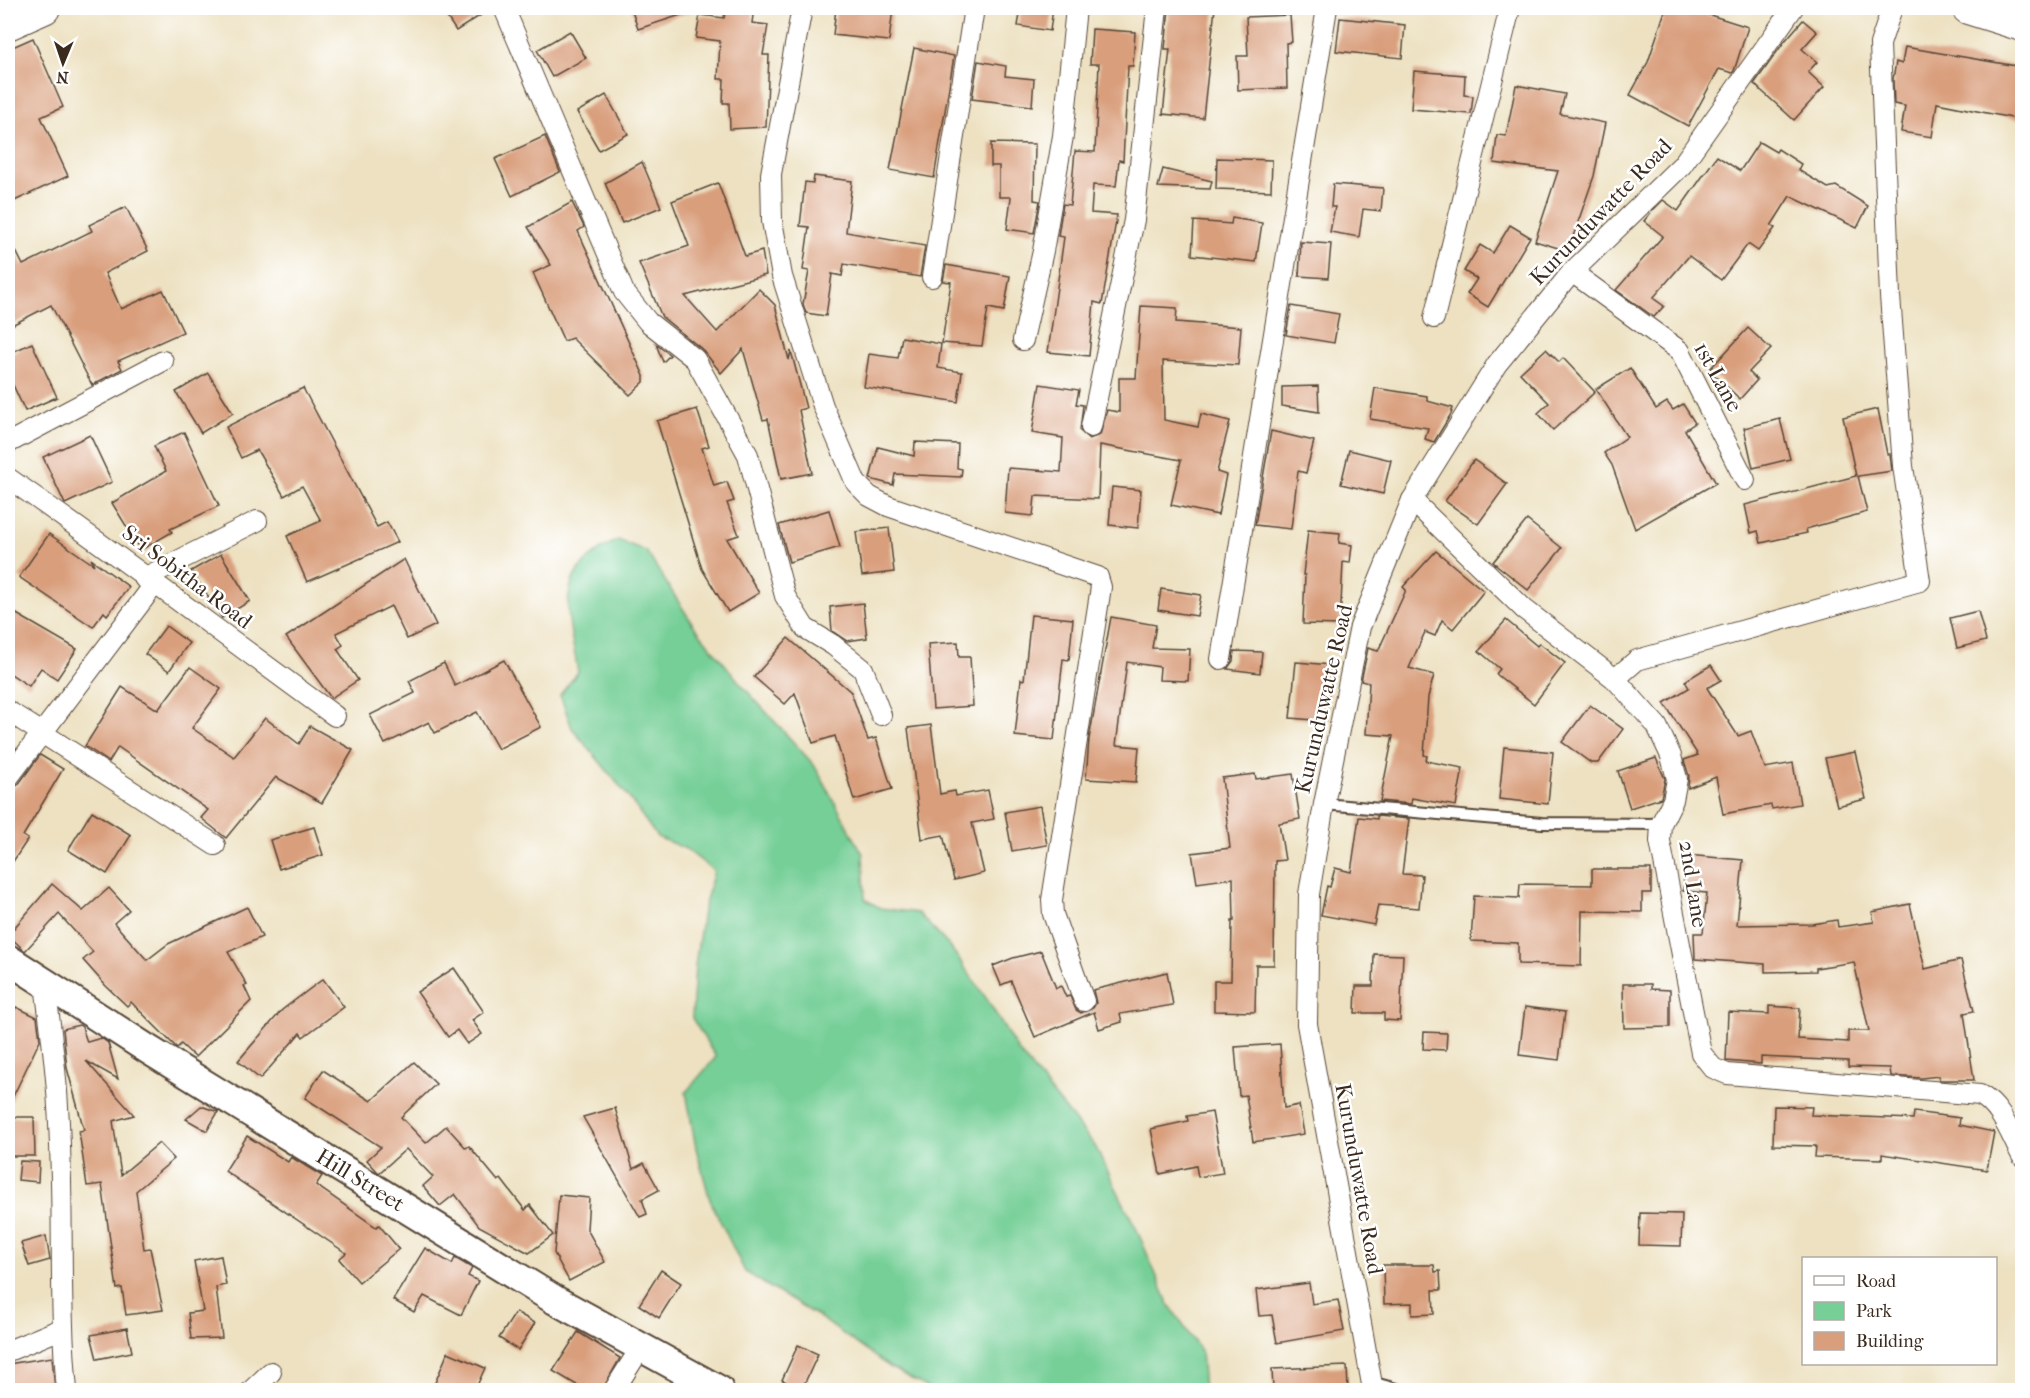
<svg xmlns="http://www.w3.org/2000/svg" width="2030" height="1398" font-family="'IM FELL French Canon',serif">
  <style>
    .green { fill: #75cf96; stroke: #587c5a; stroke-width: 1.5 }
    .building { fill: #d99f7d }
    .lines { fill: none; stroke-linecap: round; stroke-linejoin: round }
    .lane-casing { stroke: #564536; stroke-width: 14 }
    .street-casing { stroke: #564536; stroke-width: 22 }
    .secondary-casing { stroke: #564536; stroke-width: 32 }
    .primary-casing { stroke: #564536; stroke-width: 34 }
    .lane { stroke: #fff; stroke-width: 10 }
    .street { stroke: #fff; stroke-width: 20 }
    .secondary { stroke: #fff; stroke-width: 28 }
    .primary { stroke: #fff; stroke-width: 32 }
    .labels { text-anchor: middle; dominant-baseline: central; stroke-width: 5; stroke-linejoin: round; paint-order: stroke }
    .street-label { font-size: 22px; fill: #3b2a1e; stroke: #fff }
  </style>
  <rect width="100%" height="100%" fill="#fff"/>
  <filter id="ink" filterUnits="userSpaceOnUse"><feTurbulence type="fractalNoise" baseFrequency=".0167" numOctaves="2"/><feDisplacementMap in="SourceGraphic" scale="12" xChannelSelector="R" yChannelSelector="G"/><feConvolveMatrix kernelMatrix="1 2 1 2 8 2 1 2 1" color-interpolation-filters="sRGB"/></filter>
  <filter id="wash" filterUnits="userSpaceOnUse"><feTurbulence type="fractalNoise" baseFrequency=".008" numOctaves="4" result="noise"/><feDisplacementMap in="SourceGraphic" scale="24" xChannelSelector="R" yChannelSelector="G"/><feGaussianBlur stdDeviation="1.35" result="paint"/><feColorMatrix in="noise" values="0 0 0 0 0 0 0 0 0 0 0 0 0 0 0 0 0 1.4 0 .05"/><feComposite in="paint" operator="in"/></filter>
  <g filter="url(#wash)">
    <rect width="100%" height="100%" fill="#ede1c1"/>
    <path class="green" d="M618 540 646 551 694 626 740 683 814 765 863 854 865 899 880 908 918 913 951 948 988 1001 1018 1051 1095 1146 1137 1230 1168 1303 1201 1352 1204 1390H932L891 1368 822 1319 745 1272 710 1200 696 1148 686 1092 716 1057 692 1018 695 966 703 911 714 871 686 849 657 837 627 795 572 728 560 695 578 672C568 612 550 572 618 540Z"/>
    <g id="blocks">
      <g class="building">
        <polygon points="441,8 492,8 456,31"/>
        <polygon points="631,8 692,8 693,11 638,29"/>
        <polygon points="726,8 754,8 752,23 768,25 763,55 769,55 766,127 730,129 729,103 723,103 724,79 718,79 720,41 696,38 700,15 724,18"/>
        <polygon points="836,8 893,8 889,41 833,35"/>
        <polygon points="1021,8 1053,8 1050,31 1018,26"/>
        <polygon points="1169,8 1215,8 1203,118 1163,114 1170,49 1165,49"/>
        <polygon points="1666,8 1688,8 1748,27 1734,71 1732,73 1719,69 1688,126 1630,95 1648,62"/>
        <polygon points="1290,15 1292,42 1286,43 1287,88 1238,90 1237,56 1248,56 1246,17"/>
        <polygon points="1340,18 1405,25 1402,58 1336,51"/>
        <polygon points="1803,20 1817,32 1802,49 1817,62 1808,72 1824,87 1794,120 1754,84 1784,42"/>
        <polygon points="1092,29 1135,32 1133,66 1128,66 1123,161 1119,160 1116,186 1093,185 1091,213 1117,215 1102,304 1094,302 1089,356 1048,352 1064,237 1058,236 1063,204 1070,205 1075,151 1095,152 1099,64 1090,64"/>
        <polygon points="570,31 586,58 552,77 537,50"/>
        <polygon points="33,38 63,107 41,117 68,176 8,204 8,49"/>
        <polygon points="1905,47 2022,67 2022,120 1937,103 1932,137 1901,132 1905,106 1894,104 1893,79 1896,62 1902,64"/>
        <polygon points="914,48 954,56 934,178 890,170"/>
        <polygon points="978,61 1006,66 1005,76 1034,79 1032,106 972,99"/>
        <polygon points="1414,71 1465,75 1464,95 1473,96 1471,114 1411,109"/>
        <polygon points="1516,85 1565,94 1560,114 1605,123 1594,176 1568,251 1535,241 1558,171 1494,163 1497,135 1506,136"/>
        <polygon points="606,95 628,134 599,150 577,112"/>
        <polygon points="545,136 560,172 512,196 495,159"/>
        <polygon points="1759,142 1776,152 1778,149 1801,164 1798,170 1828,188 1836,186 1868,206 1857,228 1790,196 1771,226 1775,228 1758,251 1748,244 1721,280 1689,256 1653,298 1664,306 1654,317 1616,290 1663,236 1644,221 1653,210 1663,200 1678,211 1717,156 1740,171"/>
        <polygon points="991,143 1035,144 1034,200 1040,201 1034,233 1007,229 1011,197 999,197 999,166 991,166"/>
        <polygon points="1217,158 1272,160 1271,191 1216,189"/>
        <polygon points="642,162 661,207 622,223 605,183"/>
        <polygon points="1163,169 1212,181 1210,189 1158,187"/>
        <polygon points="814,176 852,181 846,232 925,246 920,277 844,264 842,276 832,274 826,316 806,313 803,304 809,271 803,270 809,227 800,226 805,182 813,183"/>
        <polygon points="718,183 745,256 762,251 766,275 685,296 717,332 759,289 775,305 789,360 791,351 806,408 799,410 812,473 781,479 768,419 763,420 743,349 721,373 703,350 662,317 639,263 689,246 672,201"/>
        <polygon points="1333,184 1383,188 1381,211 1363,209 1359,237 1330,232 1335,207 1331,207"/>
        <polygon points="572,202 584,227 578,231 644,376 644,382 630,395 572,338 564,341 533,273 551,265 528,227"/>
        <polygon points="126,207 148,251 105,273 121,309 163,290 183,332 118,361 122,369 92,385 51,305 8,327 8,235 23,265 92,231 89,225"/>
        <polygon points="1232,218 1262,223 1256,262 1192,255 1194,221 1231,224"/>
        <polygon points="1510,225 1530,237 1488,307 1467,294 1477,279 1464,271 1480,245 1493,253"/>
        <polygon points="1301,242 1331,244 1328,278 1299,276"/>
        <polygon points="946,265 1010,276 1004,311 988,308 982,346 942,343 951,282 943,281"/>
        <polygon points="1141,306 1177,308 1176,322 1241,327 1238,365 1163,361 1164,420 1198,427 1201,414 1230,421 1217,472 1226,475 1218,515 1171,505 1181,460 1100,445 1098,499 1035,496 1033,516 1005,513 1008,468 1061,472 1063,438 1032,433 1040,384 1079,390 1076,404 1083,405 1080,431 1089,439 1100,435 1107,410 1119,412 1119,378 1136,378"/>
        <polygon points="1291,306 1339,314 1334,343 1286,335"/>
        <polygon points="1748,328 1771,349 1749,372 1757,380 1740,399 1709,370"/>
        <polygon points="902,337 941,344 938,368 962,372 958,402 864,387 869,354 898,358"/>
        <polygon points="32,343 57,397 25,411 8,374 8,354"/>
        <polygon points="656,344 670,355 663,362"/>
        <polygon points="1546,349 1559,362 1563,358 1595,392 1553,430 1538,413 1549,403 1520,373"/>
        <polygon points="1630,368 1656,409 1667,402 1673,410 1683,404 1695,423 1685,430 1716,483 1635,529 1612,465 1604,453 1627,437 1596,389"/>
        <polygon points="208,373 233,413 201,433 176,392"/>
        <polygon points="1318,386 1319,412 1282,406 1282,387"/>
        <polygon points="303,388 377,527 387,522 398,542 307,582 287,536 321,521 302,486 284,496 257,450 241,458 226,427"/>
        <polygon points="1375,388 1427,396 1427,401 1453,408 1451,414 1434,442 1425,439 1428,428 1370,419"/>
        <polygon points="697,409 709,446 702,448 714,486 727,482 734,501 727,503 739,535 727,539 759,593 728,612 702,569 657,421"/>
        <polygon points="1878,409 1887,454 1890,454 1892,471 1858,476 1867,512 1806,529 1807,533 1761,543 1758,531 1751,533 1745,505 1856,476 1843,417"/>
        <polygon points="1780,419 1790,459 1753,468 1744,428"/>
        <polygon points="1271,431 1314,441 1306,473 1298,471 1291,529 1255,525"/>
        <polygon points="184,432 219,506 170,529 172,532 141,550 112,503 166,471 154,446"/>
        <polygon points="90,435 112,482 65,504 43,457"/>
        <polygon points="915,442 958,444 957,468 962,469 961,477 895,474 893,485 870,479 878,447 914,456"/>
        <polygon points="1349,450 1391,460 1383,494 1341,484"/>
        <polygon points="1474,460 1507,484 1478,524 1445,501"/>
        <polygon points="1112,487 1141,490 1138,528 1109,525"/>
        <polygon points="829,510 840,547 789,562 779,525"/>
        <polygon points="1527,520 1562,548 1528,590 1493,562"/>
        <polygon points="889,528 894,572 862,576 856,532"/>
        <polygon points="1308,530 1340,533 1339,543 1352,545 1350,563 1343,562 1340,625 1303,624 1305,575 1303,575"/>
        <polygon points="49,534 94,565 91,559 129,587 107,615 104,612 93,627 19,577"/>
        <polygon points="1436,551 1484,591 1453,629 1442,620 1435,636 1425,632 1409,668 1434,675 1428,697 1424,755 1427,756 1426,761 1463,768 1456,806 1412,798 1411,804 1380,801 1393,736 1366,734 1369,683 1361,681 1367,653 1368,648 1378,651 1406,590 1403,587"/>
        <polygon points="221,554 250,601 222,618 191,571"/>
        <polygon points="404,559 436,625 407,639 391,606 336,633 343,645 337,649 358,680 331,698 286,637"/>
        <polygon points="1161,589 1201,595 1197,616 1158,610"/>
        <polygon points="863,603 867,638 847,641 832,631 830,607"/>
        <polygon points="8,609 77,649 57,679 41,668 29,686 8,672"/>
        <polygon points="1978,611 1986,641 1957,648 1950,618"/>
        <polygon points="1031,615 1073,619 1069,660 1063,659 1054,740 1015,736 1021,679 1024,680"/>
        <polygon points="1111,617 1156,625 1152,648 1190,649 1188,681 1159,680 1160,667 1127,662 1116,745 1139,747 1136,782 1086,779 1089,739"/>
        <polygon points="1506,620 1537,646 1539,643 1565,663 1534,704 1496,674 1500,669 1479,651"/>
        <polygon points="166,626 189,643 169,671 145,654"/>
        <polygon points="788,638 851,692 868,740 876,738 892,789 854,800 835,736 813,743 795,693 785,704 754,677"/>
        <polygon points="958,642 959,657 970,657 973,706 933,709 928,644"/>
        <polygon points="1234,651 1262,652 1260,673 1227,669 1233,661"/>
        <polygon points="504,660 541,727 498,749 477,712 435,733 429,722 385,744 370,715 415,693 409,681 444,663 455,686"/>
        <polygon points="1296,662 1331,665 1326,721 1290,718"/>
        <polygon points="1711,665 1721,680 1707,688 1738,736 1751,731 1765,768 1793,763 1800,804 1772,809 1771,805 1723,814 1716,777 1688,788 1689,776 1684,760 1698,755 1664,703 1689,688 1685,681"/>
        <polygon points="190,667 221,689 192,728 234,757 265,718 299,744 310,726 353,750 322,803 276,777 226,838 201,818 208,810 118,747 109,762 85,746 122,687 158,710"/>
        <polygon points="1590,705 1623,729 1598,763 1591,763 1562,742"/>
        <polygon points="931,725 940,794 955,791 956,796 988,790 994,819 972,823 984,873 954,880 943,835 922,839 908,728"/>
        <polygon points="8,742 16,748 8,759"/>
        <polygon points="1504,747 1553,752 1548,804 1499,799"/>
        <polygon points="1855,752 1866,799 1837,806 1825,758"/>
        <polygon points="40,755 63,769 23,836 28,839 8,869 8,790 18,785"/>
        <polygon points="1656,758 1665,779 1661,798 1630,808 1618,771"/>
        <polygon points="1255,774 1256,779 1293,774 1300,819 1279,823 1285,860 1275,861 1274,965 1256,965 1255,1012 1214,1011 1214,981 1231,981 1232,921 1234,921 1233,878 1197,883 1192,853 1230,848 1222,778"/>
        <polygon points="1040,806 1047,845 1012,851 1005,812"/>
        <polygon points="92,811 131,835 107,874 68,850"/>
        <polygon points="1377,816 1409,819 1402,874 1422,875 1419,908 1378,905 1374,925 1321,915 1327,886 1330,887 1335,868 1351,872 1359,817 1377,819"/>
        <polygon points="314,827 323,855 279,869 270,840"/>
        <polygon points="1686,855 1743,860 1737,925 1812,924 1837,920 1838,927 1874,922 1872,912 1910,904 1925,969 1961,960 1974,1011 1964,1013 1974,1080 1939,1080 1939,1076 1921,1078 1891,1076 1890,1068 1848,1067 1848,1061 1761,1057 1761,1064 1726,1061 1728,1012 1769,1014 1769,1006 1800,1008 1798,1039 1848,1042 1848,1031 1869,1031 1854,962 1816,968 1816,971 1765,972 1765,964 1695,959 1694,933 1703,933 1707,893 1683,891"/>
        <polygon points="1592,869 1651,869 1651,893 1642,893 1642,912 1582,911 1581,966 1518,964 1518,943 1471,941 1474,896 1519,898 1520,884 1592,885"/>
        <polygon points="52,884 83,911 109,888 129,910 114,923 147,960 168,944 247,907 262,937 228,952 247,985 244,986 251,1001 195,1057 181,1044 177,1048 131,1002 127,1006 106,986 83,960 93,952 59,914 25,951 8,935"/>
        <polygon points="1041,951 1056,988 1061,986 1066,997 1070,996 1076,1010 1081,1013 1093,1008 1096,1003 1093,990 1167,972 1173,1005 1120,1014 1122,1022 1099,1029 1094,1012 1035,1037 1011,981 1001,985 993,966 1013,958"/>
        <polygon points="1374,954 1403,955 1400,1021 1384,1020 1384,1013 1355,1013 1356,986 1373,986"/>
        <polygon points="454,968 484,1012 472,1020 482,1034 467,1044 457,1030 448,1037 417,992"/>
        <polygon points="323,979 344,1007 303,1037 300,1033 260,1079 238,1061 282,1010"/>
        <polygon points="1623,984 1651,984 1651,989 1670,990 1670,1027 1624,1028"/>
        <polygon points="16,1007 37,1017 40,1040 8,1107 8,1025"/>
        <polygon points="1525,1007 1565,1012 1559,1060 1519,1055"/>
        <polygon points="79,1025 82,1027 87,1042 101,1038 108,1043 118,1079 86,1061 134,1115 113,1121 121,1175 159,1143 174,1159 136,1191 144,1249 150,1248 163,1310 126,1315 122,1288 117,1289 102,1184 87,1186 79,1131 84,1130 67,1068 63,1029"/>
        <polygon points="1424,1032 1447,1033 1446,1050 1423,1049"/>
        <polygon points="1280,1044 1284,1108 1299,1105 1304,1134 1253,1142 1246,1095 1239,1096 1235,1047"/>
        <polygon points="414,1062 436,1084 401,1117 426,1143 446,1126 466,1148 469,1146 498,1181 501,1179 525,1210 530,1205 553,1235 529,1253 479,1226 455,1194 440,1206 423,1186 433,1177 406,1149 379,1173 377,1171 367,1160 381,1147 305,1098 323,1070 371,1101"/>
        <polygon points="201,1106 218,1112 207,1131 186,1119"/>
        <polygon points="1774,1106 1812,1107 1811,1115 1913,1119 1914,1112 1960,1118 1959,1125 1994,1132 1987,1170 1882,1154 1882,1159 1815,1157 1816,1146 1773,1145"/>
        <polygon points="615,1108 633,1169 644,1163 659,1190 642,1199 647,1214 640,1217 583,1117"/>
        <polygon points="1212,1112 1223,1173 1198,1177 1196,1166 1160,1174 1151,1129 1188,1121 1187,1116"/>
        <polygon points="8,1117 34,1117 35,1156 8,1156"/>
        <polygon points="247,1136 288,1162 291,1157 322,1176 316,1185 376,1227 379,1225 399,1249 359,1282 339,1259 346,1253 225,1171"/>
        <polygon points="20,1161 39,1162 38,1182 18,1180"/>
        <polygon points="559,1195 589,1198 587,1229 605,1262 569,1281 554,1253"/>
        <polygon points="1640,1213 1682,1214 1681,1246 1639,1245"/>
        <polygon points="46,1236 50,1260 29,1266 21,1243"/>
        <polygon points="425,1248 452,1264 455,1258 472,1268 468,1276 478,1281 461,1315 424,1296 414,1312 393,1300"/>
        <polygon points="221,1256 226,1285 216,1287 222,1338 191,1339 188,1313 203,1311 194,1261"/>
        <polygon points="1383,1265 1434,1265 1435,1272 1440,1271 1441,1290 1433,1290 1434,1314 1412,1315 1412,1303 1384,1304"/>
        <polygon points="661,1270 681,1283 659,1318 639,1305"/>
        <polygon points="1309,1283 1312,1304 1338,1300 1344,1331 1277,1343 1272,1315 1259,1316 1256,1290"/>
        <polygon points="516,1312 535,1323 518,1350 499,1338"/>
        <polygon points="127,1328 132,1352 97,1359 91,1335"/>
        <polygon points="578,1332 620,1358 602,1390 585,1390 553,1371"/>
        <polygon points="798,1345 818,1354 802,1389 782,1380"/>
        <polygon points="448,1352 485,1368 475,1390 432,1390"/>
        <polygon points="52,1357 55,1390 8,1390 8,1364"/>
        <polygon points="1347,1366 1348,1390 1273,1390 1272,1369"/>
      </g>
    </g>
  </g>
  <g filter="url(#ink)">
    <use href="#blocks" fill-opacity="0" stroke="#564536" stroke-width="1.5"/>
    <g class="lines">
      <g class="lane-casing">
        <g id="lane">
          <polyline points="1324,804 1542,823 1661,824"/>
          <polyline points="1371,1382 1400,1390"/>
        </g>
      </g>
      <g class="street-casing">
        <g id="street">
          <polyline points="504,8 624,292 648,322 695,359 748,455 785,596 805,628 833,645 863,669 881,715"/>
          <polyline points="802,8 771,174 772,221 782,276 823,406 856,483 869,496 888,506 1098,577 1101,587 1052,900 1053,914 1084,1001"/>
          <polyline points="1572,272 1680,351 1745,480"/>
          <polyline points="932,277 974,8"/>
          <polyline points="1434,318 1510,8"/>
          <polyline points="1023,340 1043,251 1063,136 1076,8"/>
          <polyline points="1091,427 1134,220 1157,8"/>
          <polyline points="8,443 163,361"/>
          <path d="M8 478C119 555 226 637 335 716"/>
          <path d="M1412 500 1524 609 1615 679 1657 726 1671 756 1677 779 1673 800 1661 824 1660 841 1701 1053 1713 1068 1727 1074 1980 1095C2002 1107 2010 1134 2022 1156"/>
          <polyline points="144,578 257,521"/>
          <polyline points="1221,659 1327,8"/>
          <polyline points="1615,679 1637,660 1920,581 1903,466 1890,296 1880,44 1892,8"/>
          <polyline points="8,711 215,845"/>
          <polyline points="8,778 154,585"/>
          <path d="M45 984C50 1025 56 1066 58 1107 65 1202 58 1296 67 1390"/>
          <polyline points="8,1351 61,1329"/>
          <polyline points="252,1390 271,1372"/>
          <polyline points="614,1390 640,1349"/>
          <polyline points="1373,1390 1307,1024 1309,894 1324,804 1360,627 1412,500 1497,364 1572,272 1682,165 1793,8"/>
        </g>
      </g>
      <g class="secondary-casing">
        <g id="secondary">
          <path id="s1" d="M8 959 149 1050 555 1300 719 1390"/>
        </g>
      </g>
      <g class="primary-casing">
        <g id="primary">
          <polyline points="1968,8 2022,25"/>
          <polyline points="8,24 44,8"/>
        </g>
      </g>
      <use href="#lane" class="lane"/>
      <use href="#street" class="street"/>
      <use href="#secondary" class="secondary"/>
      <use href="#primary" class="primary"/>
    </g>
  </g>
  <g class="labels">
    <g class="street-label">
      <text transform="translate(1601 212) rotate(-46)">Kurunduwatte Road</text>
      <text transform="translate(1718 377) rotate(61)">1st Lane</text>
      <text transform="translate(187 577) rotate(37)">Sri Sobitha Road</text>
      <text transform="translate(1324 699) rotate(-77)">Kurunduwatte Road</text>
      <text transform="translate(1693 884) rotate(81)">2nd Lane</text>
      <text transform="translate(1359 1179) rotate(80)">Kurunduwatte Road</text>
      <text stroke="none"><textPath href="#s1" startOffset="416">Hill Street</textPath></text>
    </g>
  </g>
  <rect width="2030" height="1398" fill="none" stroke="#fff" stroke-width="30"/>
  <rect x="1802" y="1257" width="195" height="108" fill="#ffffff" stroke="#b1aaa5" stroke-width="1.5"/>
  <rect x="1814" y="1276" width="30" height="9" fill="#ffffff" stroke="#b1aaa5" stroke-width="1.5"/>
  <text x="1856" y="1287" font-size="18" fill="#3b2a1e">Road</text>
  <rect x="1814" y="1302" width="30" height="18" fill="#75cf96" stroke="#b1aaa5" stroke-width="1.5"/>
  <text x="1856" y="1317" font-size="18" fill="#3b2a1e">Park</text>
  <rect x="1814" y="1332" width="30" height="18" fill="#d99f7d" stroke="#b1aaa5" stroke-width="1.5"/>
  <text x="1856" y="1347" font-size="18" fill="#3b2a1e">Building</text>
  <g transform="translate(63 63) rotate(182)" stroke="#ffffff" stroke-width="4.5" paint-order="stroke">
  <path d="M0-4.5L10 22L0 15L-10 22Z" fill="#3b2a1e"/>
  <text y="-9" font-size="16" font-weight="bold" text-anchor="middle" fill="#3b2a1e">N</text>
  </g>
</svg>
